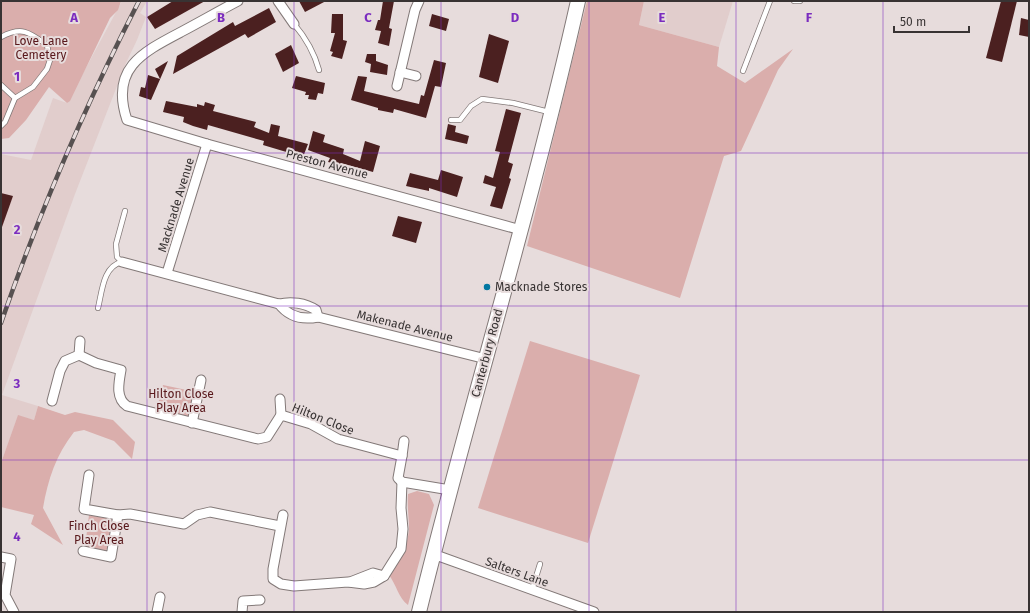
<svg xmlns="http://www.w3.org/2000/svg" width="1030" height="613" font-family="'Fira Sans',sans-serif">
  <style>
    .built { fill: #e1cdcc }
    .green { fill: #daaeac }
    .building { fill: #4b2020 }
    .lines { fill: none; stroke-linecap: round; stroke-linejoin: round }
    .service-casing { stroke: #837978; stroke-width: 6 }
    .minor-casing { stroke: #837978; stroke-width: 11 }
    .primary-casing { stroke: #837978; stroke-width: 16 }
    .service { stroke: #fff; stroke-width: 4.5 }
    .minor { stroke: #fff; stroke-width: 9 }
    .primary { stroke: #fff; stroke-width: 14 }
    .rail-casing { stroke: #575151; stroke-width: 4.5 }
    .rail { stroke: #e7dcdc; stroke-width: 3; stroke-dasharray: 9; stroke-linecap: butt }
    .grid { fill: none; stroke: #7b2cbf; stroke-width: 1; stroke-opacity: 0.55 }
    .poi-dot { fill: #0377a1; stroke: #e7dcdc; stroke-width: 1.5 }
    .labels { text-anchor: middle; dominant-baseline: central; stroke-width: 4; stroke-linejoin: round; paint-order: stroke }
    .park-label { font-size: 12px; fill: #59181b; stroke: #e7dcdc }
    .street-label { font-size: 12px; fill: #383333; stroke: #e7dcdc }
    .poi-label { font-size: 12px; fill: #383333; stroke: #e7dcdc; text-anchor: start }
    .grid-label { font-size: 13px; text-anchor: middle; font-weight: bold; fill: #7b2cbf; stroke: #e7dcdc; stroke-width: 4; stroke-linejoin: round; paint-order: stroke }
  </style>
  <rect width="100%" height="100%" fill="#e7dcdc"/>
  <g class="built">
    <polygon points="122,1 147,1 140,13 146,17 137,40 126,63 75,194 2,395 38,406 34,420 18,416 1,463 1,154 31,160 53,98 67,103"/>
    <polygon points="644,1 733,1 719,47 639,25"/>
  </g>
  <g class="green">
    <polygon points="1,1 121,1 118,10 110,18 70,101 67,103 49,87 26,120 9,138 1,139"/>
    <polygon points="587,1 644,1 639,25 719,47 717,66 745,83 793,49 778,70 741,151 724,156 680,298 527,246"/>
    <polygon points="530,341 640,375 588,543 478,508"/>
    <polygon points="163,385 196,392 191,417 157,408"/>
    <path d="M38 406 65 415 75 412 113 420 135 442 132 459 114 441 84 430 74 432C56 455 48 479 43 508L63 545 31 524 34 515 1 507V463L18 415 34 420Z"/>
    <path d="M417 491 429 494 434 505 408 605C399 599 396 584 389 575 399 562 408 546 409 529 409 517 407 506 408 494Z"/>
    <polygon points="89,515 115,520 109,548 104,551 85,547"/>
  </g>
  <g class="building">
    <polygon points="173,1 205,1 155,29 147,17"/>
    <polygon points="299,1 326,1 305,12"/>
    <polygon points="383,1 394,1 389,28 392,29 389,46 378,43 381,31 375,30 378,20 380,20"/>
    <polygon points="1001,1 1017,1 1002,62 986,58"/>
    <polygon points="269,8 276,22 248,38 245,34 173,74 177,56 233,22 235,26"/>
    <polygon points="332,14 343,14 343,40 347,41 342,59 331,56 333,52 330,51 335,33 331,33"/>
    <polygon points="432,14 449,19 446,31 429,26"/>
    <polygon points="1021,18 1029,20 1029,37 1019,35"/>
    <polygon points="489,34 509,41 498,83 479,77"/>
    <polygon points="291,45 299,63 283,72 275,54"/>
    <polygon points="367,54 376,54 376,61 388,65 387,75 370,72 371,64 365,62"/>
    <polygon points="434,60 446,63 441,87 435,86 426,118 394,109 393,113 378,110 378,108 351,100 358,76 367,77 364,91 419,104 421,95 424,96"/>
    <polygon points="168,61 151,100 139,96 141,87 145,88 148,75 160,79 155,69"/>
    <polygon points="296,76 325,83 323,94 318,93 316,100 308,99 309,95 305,95 306,92 292,88"/>
    <polygon points="166,101 197,107 197,104 204,106 205,102 215,105 213,111 256,122 254,127 269,133 271,124 280,126 278,136 308,144 303,157 263,145 264,141 208,125 207,130 193,126 183,122 184,117 163,112"/>
    <polygon points="506,109 521,113 508,162 513,164 509,178 511,179 502,209 490,206 496,187 483,183 485,175 493,178 500,152 495,151"/>
    <polygon points="448,124 456,126 455,132 469,136 467,144 445,139"/>
    <polygon points="313,131 325,135 323,142 344,149 343,154 360,161 365,141 380,146 373,172 341,163 340,165 328,162 330,158 308,150"/>
    <polygon points="441,170 463,177 457,197 429,188 429,191 406,186 410,173 438,180"/>
    <polygon points="1,193 13,196 2,227 1,227"/>
    <polygon points="398,216 422,222 416,243 392,236"/>
  </g>
  <g class="lines">
    <g class="service-casing">
      <g id="service">
        <polyline points="794,1 800,1"/>
        <path d="M294 24C306 38 314 52 319 70"/>
        <path d="M1 37C22 26 29 32 47 45L50 60 47 69 33 87 15 98 5 122 1 126"/>
        <polyline points="743,71 770,1"/>
        <polyline points="1,85 15,98"/>
        <polyline points="451,120 460,120 471,106 482,99 513,103 549,112"/>
        <polyline points="122,262 117,257 116,244 125,211"/>
        <path d="M98 308C102 292 103 266 122 262"/>
        <polyline points="532,590 540,564"/>
      </g>
    </g>
    <g class="minor-casing">
      <g id="minor">
        <path d="M238 1C219 11 200 22 181 32 141 53 110 69 127 120L207 144 521 230"/>
        <polyline points="278,1 294,24"/>
        <polyline points="400,72 416,76"/>
        <polyline points="397,86 415,10 419,1"/>
        <path d="M122 262 279 304C291 301 305 303 316 310L318 317"/>
        <polyline points="167,273 207,144"/>
        <path d="M279 304C289 317 303 320 318 317L486 359"/>
        <polyline points="79,355 80,341"/>
        <polyline points="280,399 281,415"/>
        <path d="M52 401 60 371 65 361 79 355 96 363 121 370C119 382 115 398 127 406L258 439 267 437 281 415 311 424 338 439 402 456 398 478 402 482 450 490"/>
        <polyline points="192,423 201,380"/>
        <polyline points="402,456 404,441"/>
        <polyline points="89,475 84,509 118,515 130,514 184,524 197,515 210,512 280,526"/>
        <polyline points="283,515 273,569 273,579 281,584 294,586 348,582 364,584 374,582 384,576 401,549 403,529 401,508 402,482"/>
        <polyline points="83,551 111,557 118,515"/>
        <polyline points="433,554 594,612"/>
        <polyline points="1,557 11,559 5,595 14,612"/>
        <polyline points="350,582 373,573 384,576"/>
        <polyline points="157,612 160,597"/>
        <polyline points="242,612 243,601 260,600"/>
      </g>
    </g>
    <g class="primary-casing">
      <path id="primary" d="M419 612C469 408 532 206 578 1"/>
    </g>
    <use href="#service" class="service"/>
    <use href="#minor" class="minor"/>
    <use href="#primary" class="primary"/>
    <g class="rail-casing">
      <path id="rail" d="M1 323C39 213 86 104 139 1"/>
    </g>
    <use href="#rail" class="rail"/>
  </g>
  <path class="grid" d="M147 1V612M294 1V612M441 1V612M589 1V612M736 1V612M883 1V612M1 153H1029M1 306H1029M1 460H1029"/>
  <circle class="poi-dot" cx="487" cy="287" r="4"/>
  <g class="labels">
    <g class="park-label">
      <text x="41" y="41">Love Lane<tspan x="41" dy="14">Cemetery</tspan></text>
      <text x="181" y="394">Hilton Close<tspan x="181" dy="14">Play Area</tspan></text>
      <text x="99" y="526">Finch Close<tspan x="99" dy="14">Play Area</tspan></text>
    </g>
    <g class="street-label">
      <text transform="translate(327 164) rotate(15)">Preston Avenue</text>
      <text transform="translate(176 205) rotate(-73)">Macknade Avenue</text>
      <text transform="translate(405 326) rotate(14)">Makenade Avenue</text>
      <text transform="translate(487 353) rotate(-75)">Canterbury Road</text>
      <text transform="translate(323 419) rotate(22)">Hilton Close</text>
      <text transform="translate(517 572) rotate(20)">Salters Lane</text>
    </g>
    <g class="poi-label">
      <text x="495" y="287">Macknade Stores</text>
    </g>
  </g>
  <g class="grid-label">
    <text x="74" y="22">A</text>
    <text x="221" y="22">B</text>
    <text x="368" y="22">C</text>
    <text x="515" y="22">D</text>
    <text x="662" y="22">E</text>
    <text x="809" y="22">F</text>
    <text x="17" y="81">1</text>
    <text x="17" y="234">2</text>
    <text x="17" y="388">3</text>
    <text x="17" y="541">4</text>
  </g>
  <rect width="1030" height="613" fill="none" stroke="#383333" stroke-width="4"/>
  <path d="M894 26v6h75v-6" fill="none" stroke="#383333" stroke-width="2"/>
  <text x="900" y="26" font-size="12" fill="#383333" stroke="#e7dcdc" stroke-width="3" paint-order="stroke">50 m</text>
</svg>
